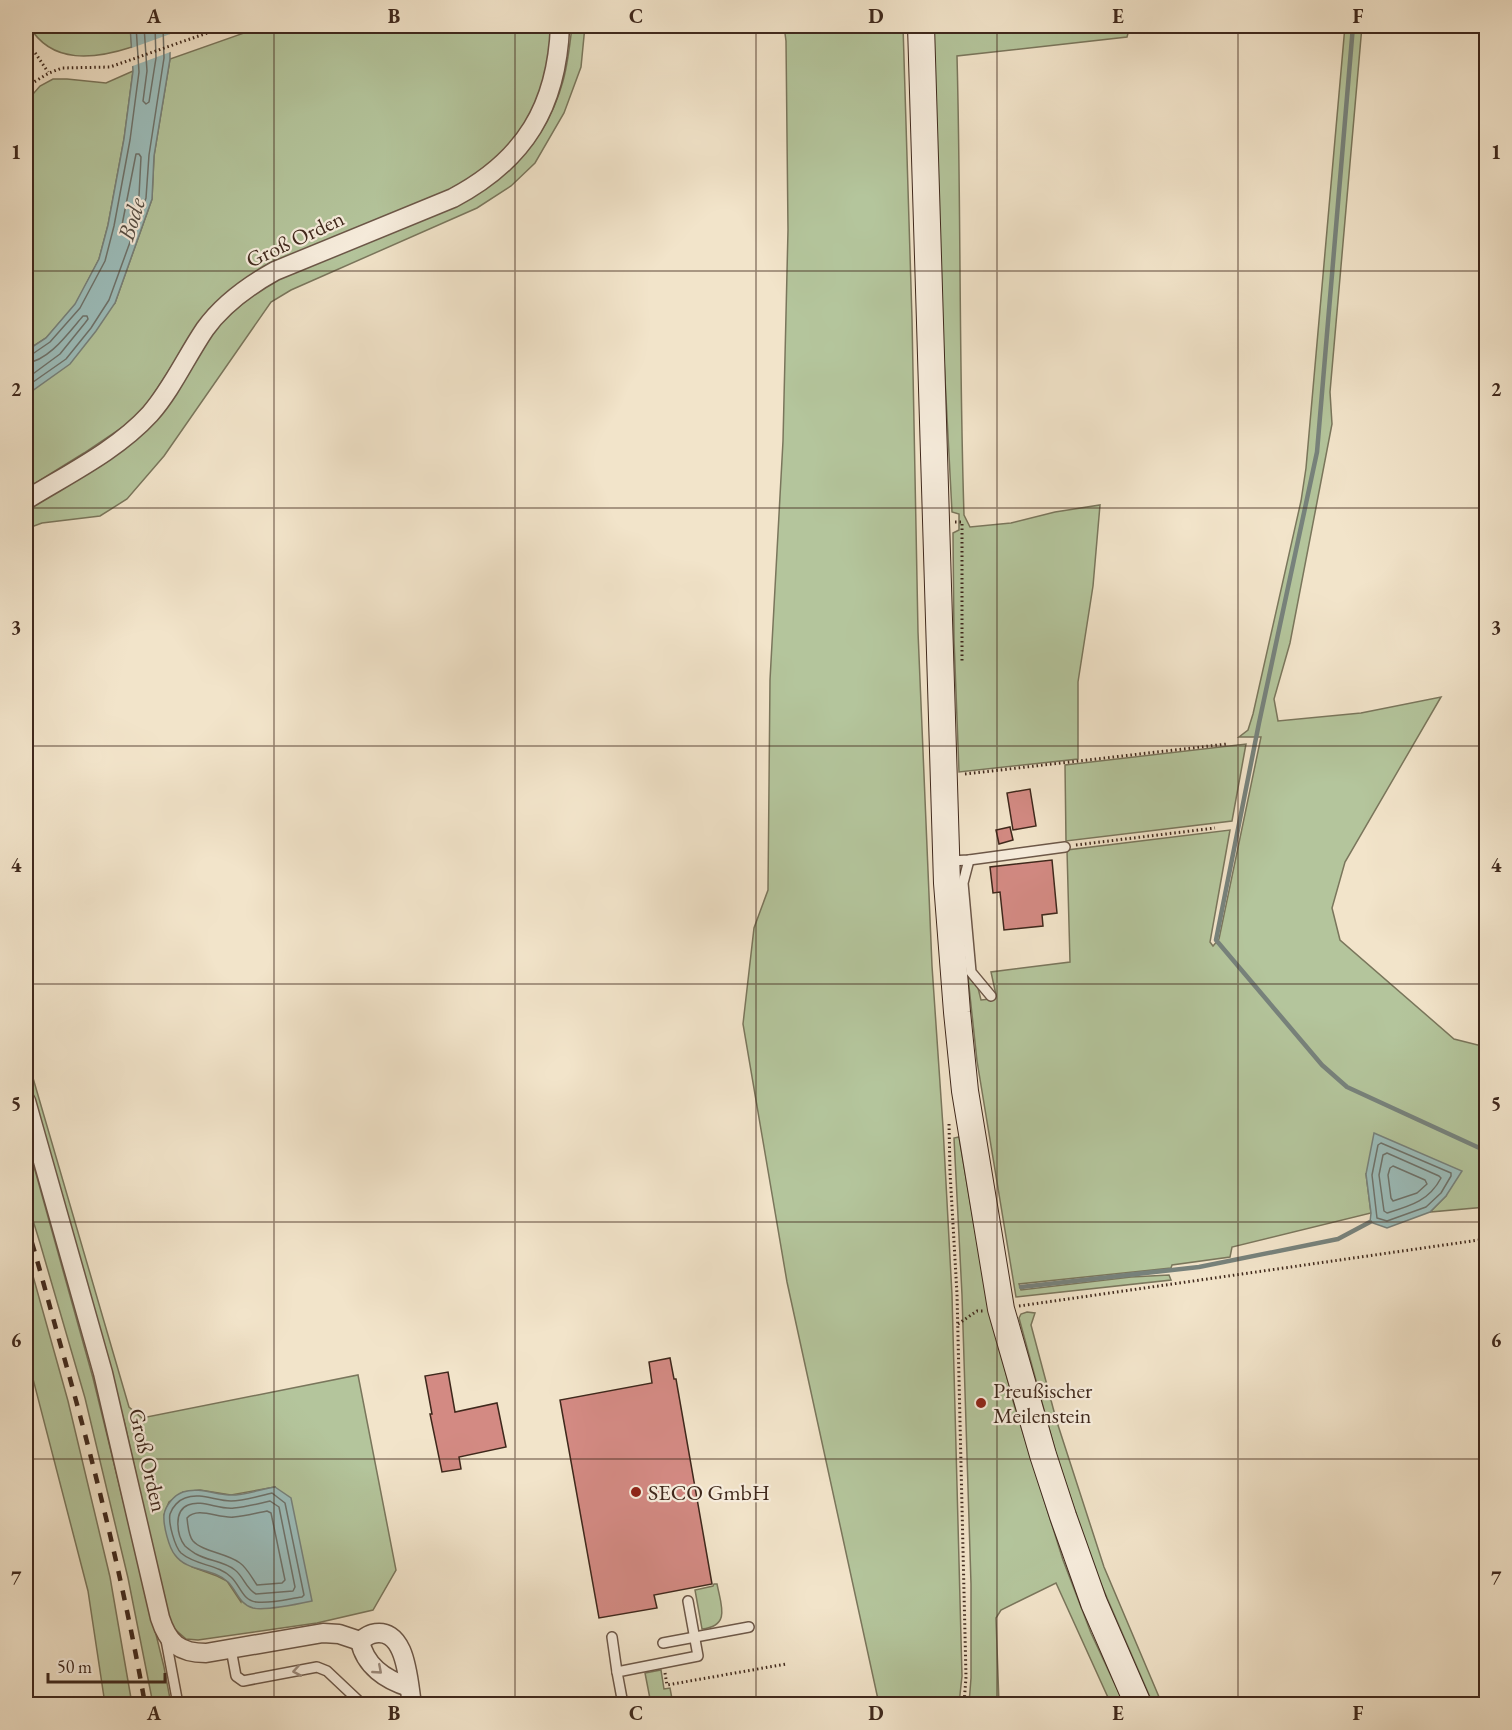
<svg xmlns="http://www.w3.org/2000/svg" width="1512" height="1730" font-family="'EB Garamond',serif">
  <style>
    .green { fill: #b4c59c; stroke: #7a765c; stroke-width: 1.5; fill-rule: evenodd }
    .water { fill: #9cbebc; stroke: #77827c; stroke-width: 1.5 }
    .pier { fill: #f2e4ca }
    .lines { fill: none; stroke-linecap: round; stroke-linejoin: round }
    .shore { stroke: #6e736c; stroke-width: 1.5 }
    .stream { stroke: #77827c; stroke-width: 4.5 }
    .building { fill: #d38a83; stroke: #3f281c; stroke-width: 1.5 }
    .lane-casing { stroke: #6c5748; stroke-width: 12 }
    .street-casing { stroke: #6c5748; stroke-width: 21 }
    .secondary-casing { stroke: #3f281c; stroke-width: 28 }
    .path { stroke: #3f281c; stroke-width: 3; stroke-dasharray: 1.5 3; stroke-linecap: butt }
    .lane { stroke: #f7eddd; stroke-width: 9 }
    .street { stroke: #f7eddd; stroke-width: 18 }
    .secondary { stroke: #f7eddd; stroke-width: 26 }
    .rail { stroke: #3f281c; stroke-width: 4.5; stroke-dasharray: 10 10; stroke-linecap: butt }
    .oneway { stroke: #9b8a7c }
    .grid { fill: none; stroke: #3f281c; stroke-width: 1.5; stroke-opacity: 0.55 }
    .poi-dot { fill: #8f2418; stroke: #f7eddd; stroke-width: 2 }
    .labels { text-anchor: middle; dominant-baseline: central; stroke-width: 4.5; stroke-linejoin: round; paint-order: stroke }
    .street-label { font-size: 22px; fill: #3f281c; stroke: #f7eddd }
    .poi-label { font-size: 22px; fill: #3f281c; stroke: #f7eddd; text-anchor: start }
    .water-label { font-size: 24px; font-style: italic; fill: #564e44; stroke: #f7eddd }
    .neatline { fill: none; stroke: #3f281c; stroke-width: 2 }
    .grid-label { font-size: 20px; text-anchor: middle; font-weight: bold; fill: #3f281c }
  </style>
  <rect width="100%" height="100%" fill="#f2e4ca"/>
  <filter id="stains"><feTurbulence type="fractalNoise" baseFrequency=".00333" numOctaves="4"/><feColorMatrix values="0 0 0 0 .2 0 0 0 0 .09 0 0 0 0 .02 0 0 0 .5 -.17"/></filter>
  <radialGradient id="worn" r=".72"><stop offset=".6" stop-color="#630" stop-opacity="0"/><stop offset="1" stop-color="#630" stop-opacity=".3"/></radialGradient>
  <g class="green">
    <path d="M29 26H130L132 47C95 59 52 65 29 26Z"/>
    <polygon points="264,26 551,26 553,47 535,107 512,142 486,168 450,191 270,264 248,277 209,309 149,401 130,422 84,453 26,489 26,394 32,391 115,303 152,199 154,156 170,59"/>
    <path d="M572 26H585L581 67 564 113 535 163 511 186 477 208 291 290 271 302 164 456 127 499 100 516 42 523 26 529V509L178 390 211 336 223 321 256 292 278 279 458 205C510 178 547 139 563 81 568 63 570 44 572 26Z"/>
    <polygon points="784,26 903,26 912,319 918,632 932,966 943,1127 952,1295 962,1676 959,1704 879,1704 787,1282 743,1024 754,928 768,890 770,680 783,441 788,230 786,41"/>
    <path d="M932 26H1130L1127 37 957 56C961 209 959 362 964 515L970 527 1011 523 1055 512 1100 505 1093 586 1078 682V759L959 772 954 639 953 533 959 530V514L952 512 943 340 941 317Z"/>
    <polygon points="1345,26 1362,26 1330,392 1332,424 1290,643 1274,699 1278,721 1361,713 1441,697 1345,862 1332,908 1340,940 1454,1039 1486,1047 1486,1207 1430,1212 1446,1196 1366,1174 1371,1213 1232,1247 1230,1257 1172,1265 1171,1268 1019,1284 1021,1290 1131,1277 1169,1275 1171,1280 1016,1297 977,1061 968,977 977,984 981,1000 991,999 996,995 991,972 1070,962 1067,850 1230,830 1210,942 1213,946 1219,939 1261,737 1239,737 1248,730 1253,714 1301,501 1306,468"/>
    <polygon points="133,71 124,139 108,225 99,259 76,304 46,338 26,351 26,102 40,86 53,79 67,79 106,83"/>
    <polygon points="1246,744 1232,821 1066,841 1065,765"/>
    <path d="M26 1054 129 1407 142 1418 358 1375 396 1570 373 1610 317 1623 198 1640 186 1639 170 1625 124 1421 26 1070ZM275 1487 241 1602 227 1581 217 1576 192 1567 164 1515 169 1502 183 1492 200 1490 231 1495Z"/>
    <polygon points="959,1137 986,1294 1013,1401 1063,1560 1091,1633 1124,1704 1111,1704 1056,1583 1001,1610 996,1618 999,1704 969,1704 971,1678 971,1584 962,1295 954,1138"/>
    <polygon points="26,1138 93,1378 164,1667 171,1704 153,1704 128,1578 85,1398 40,1243 26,1198"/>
    <polygon points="26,1251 68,1401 110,1577 132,1704 105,1704 88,1591 26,1352"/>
    <polygon points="1027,1312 1035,1313 1031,1325 1056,1419 1104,1567 1162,1704 1153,1704 1094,1568 1056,1454 1019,1318 1021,1314"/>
    <path d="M714 1584H717C721 1605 731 1626 702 1629L695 1590 713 1586Z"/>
    <polygon points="661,1670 664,1689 670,1688 673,1704 651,1704 645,1673"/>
  </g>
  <g class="water">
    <polygon points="130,26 168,26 170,34 170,59 154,156 152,199 115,303 96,331 70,364 32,391 26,394 26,351 46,338 75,304 99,259 108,225 124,139 133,71"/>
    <polygon points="1374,1133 1462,1171 1446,1196 1430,1212 1387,1228 1370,1222 1371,1213 1366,1174"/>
    <path d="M275 1487 291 1498 312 1601C298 1604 265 1611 253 1608 239 1604 237 1591 228 1582 214 1568 187 1572 175 1555 169 1548 163 1525 164 1515 165 1506 174 1495 183 1492 198 1487 214 1494 229 1495 243 1496 261 1489 275 1487Z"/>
  </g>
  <polygon class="pier" points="173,33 173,51 130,67 129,49"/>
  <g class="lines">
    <g class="shore">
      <polyline points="144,26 147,71 143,101 146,104 149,102 156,58 155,26"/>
      <polygon points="136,154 139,154 141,157 139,196 127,227 124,229 122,225"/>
      <polyline points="26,355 31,355 50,342 80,308 105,261 114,226 130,140 139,72 136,26"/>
      <path d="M26 363C49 361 69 332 83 316H87L88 319 85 323 60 354 26 379"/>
      <polyline points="26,387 66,359 91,328 109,300 146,198 149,155 164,58 163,26"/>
      <polygon points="1381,1143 1451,1173 1451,1176 1441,1193 1426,1207 1387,1221 1377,1218 1372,1175 1378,1145"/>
      <path d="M1387 1153 1439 1176 1441 1178C1429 1201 1410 1206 1387 1213L1384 1211 1379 1175 1383 1155Z"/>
      <polygon points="1393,1166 1425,1180 1427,1184 1417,1193 1393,1201 1391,1198 1388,1175 1390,1168"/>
      <path d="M272 1493 285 1503 304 1595 302 1597C288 1599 271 1604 256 1602 242 1600 240 1585 231 1577 218 1564 196 1566 181 1553 175 1547 168 1523 170 1514 172 1507 179 1500 185 1498 200 1492 216 1501 231 1501 244 1501 259 1496 272 1493Z"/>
      <path d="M270 1501 279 1507 295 1587 293 1591 256 1594C246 1589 244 1577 235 1570 224 1561 208 1561 196 1554 193 1552 188 1549 185 1546 177 1536 173 1511 188 1505 202 1499 219 1510 234 1508 246 1507 258 1504 270 1501Z"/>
      <path d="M267 1511 271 1513 285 1580 282 1583 257 1585C252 1578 247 1568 240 1563 227 1553 203 1552 193 1541 188 1535 188 1525 187 1518 198 1506 219 1519 234 1517 245 1516 256 1513 267 1511Z"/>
    </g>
    <g class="stream">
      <polyline points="1353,26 1317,452 1259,723 1216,940 1322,1065 1347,1087 1486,1151"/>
      <polyline points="1021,1287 1199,1267 1338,1239 1370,1222"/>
    </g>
  </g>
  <g class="building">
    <polygon points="1030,789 1036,826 1013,830 1007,793"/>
    <polygon points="1010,827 1013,840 999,844 996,830"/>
    <polygon points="1052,860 1057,913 1042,915 1043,926 1004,930 1000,892 993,893 990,867"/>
    <polygon points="670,1358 674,1379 676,1379 712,1584 654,1595 657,1608 599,1618 560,1400 652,1383 649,1362"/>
    <polygon points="448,1372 455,1412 497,1403 506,1447 459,1457 461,1469 442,1472 430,1414 432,1414 425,1376"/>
  </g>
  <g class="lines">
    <g class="lane-casing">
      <g id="lane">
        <polyline points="969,860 963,883 971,972 991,996"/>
        <polyline points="949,861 969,860 1065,847"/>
        <polyline points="612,1637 617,1672"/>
        <polyline points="166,1640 178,1704"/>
        <polyline points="663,1643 749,1627"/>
        <polyline points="231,1649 236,1676 243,1681 317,1667 327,1671 362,1704"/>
        <polyline points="623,1704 617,1672 698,1656 688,1601"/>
      </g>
    </g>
    <g class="street-casing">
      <g id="street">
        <path d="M26 500C68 474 116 451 150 414 172 389 186 357 205 329 223 304 248 286 275 271L453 198C525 160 557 106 560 26"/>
        <path d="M26 1101 103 1373 160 1618C168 1643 179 1653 206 1653L323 1633 339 1634 360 1641"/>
        <path d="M360 1641C363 1639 368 1635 372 1634 407 1625 408 1682 412 1704"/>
        <path d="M360 1641C365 1666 386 1680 409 1687"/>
      </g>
    </g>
    <g class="secondary-casing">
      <polyline id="secondary" points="921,26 947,883 957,1012 965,1091 1001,1309 1043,1455 1063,1516 1094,1603 1138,1704"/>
    </g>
    <g class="path">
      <polyline points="26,43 36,54 48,72"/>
      <polyline points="26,92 34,82 49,73 62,68 110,67 227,26"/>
      <polyline points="955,522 962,522 962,661"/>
      <polyline points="965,774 1227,744"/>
      <polyline points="1076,845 1215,828"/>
      <polyline points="949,1124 950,1172 957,1294 966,1677 964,1704"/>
      <polyline points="1019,1306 1486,1239"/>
      <polyline points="958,1324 977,1311 983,1311"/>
      <polyline points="665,1673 667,1685 786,1664"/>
    </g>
    <use href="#lane" class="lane"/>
    <use href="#street" class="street"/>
    <use href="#secondary" class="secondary"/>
    <path class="rail" d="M26 1223C39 1265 50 1308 62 1350 95 1467 124 1585 145 1704"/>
  </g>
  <defs><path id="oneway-chevron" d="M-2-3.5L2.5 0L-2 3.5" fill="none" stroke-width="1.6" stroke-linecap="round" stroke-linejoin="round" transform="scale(1.5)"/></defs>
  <g class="oneway">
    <use href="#oneway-chevron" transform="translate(378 1670) rotate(41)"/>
    <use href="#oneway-chevron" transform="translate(297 1671) rotate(170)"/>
  </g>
  <path class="grid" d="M274 26V1704M515 26V1704M756 26V1704M997 26V1704M1238 26V1704M26 271H1486M26 508H1486M26 746H1486M26 984H1486M26 1222H1486M26 1459H1486"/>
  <g class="poi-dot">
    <circle cx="981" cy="1403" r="6"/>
    <circle cx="636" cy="1492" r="6"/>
  </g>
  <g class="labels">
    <g class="street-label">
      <text transform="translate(295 239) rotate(-25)">Groß Orden</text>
      <text transform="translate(148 1460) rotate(77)">Groß Orden</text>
    </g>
    <g class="poi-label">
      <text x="993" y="1390">Preußischer<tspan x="993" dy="25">Meilenstein</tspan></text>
      <text x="648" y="1492">SECO GmbH</text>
    </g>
    <g class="water-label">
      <text transform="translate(131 219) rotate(-73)">Bode</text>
    </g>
  </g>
  <rect width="1512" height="1730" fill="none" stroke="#f2e4ca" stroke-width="66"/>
  <path d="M48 1673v9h117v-9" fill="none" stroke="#3f281c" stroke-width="3"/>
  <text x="57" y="1673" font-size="18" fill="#3f281c" stroke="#f7eddd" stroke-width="4.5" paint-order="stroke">50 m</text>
  <rect x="33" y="33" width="1446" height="1664" class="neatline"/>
  <g class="grid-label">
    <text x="154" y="23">A</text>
    <text x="394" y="23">B</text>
    <text x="636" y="23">C</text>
    <text x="876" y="23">D</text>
    <text x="1118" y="23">E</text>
    <text x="1358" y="23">F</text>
    <text x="16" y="159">1</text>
    <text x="1496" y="159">1</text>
    <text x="16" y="396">2</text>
    <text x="1496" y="396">2</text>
    <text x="16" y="634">3</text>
    <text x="1496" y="634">3</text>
    <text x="16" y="872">4</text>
    <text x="1496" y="872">4</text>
    <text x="16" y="1110">5</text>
    <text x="1496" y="1110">5</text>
    <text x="16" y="1347">6</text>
    <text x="1496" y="1347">6</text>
    <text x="16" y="1585">7</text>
    <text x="1496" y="1585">7</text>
    <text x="154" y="1720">A</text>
    <text x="394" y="1720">B</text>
    <text x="636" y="1720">C</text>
    <text x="876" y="1720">D</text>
    <text x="1118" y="1720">E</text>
    <text x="1358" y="1720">F</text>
  </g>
  <rect width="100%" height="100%" filter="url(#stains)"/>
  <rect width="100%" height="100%" fill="url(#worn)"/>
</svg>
